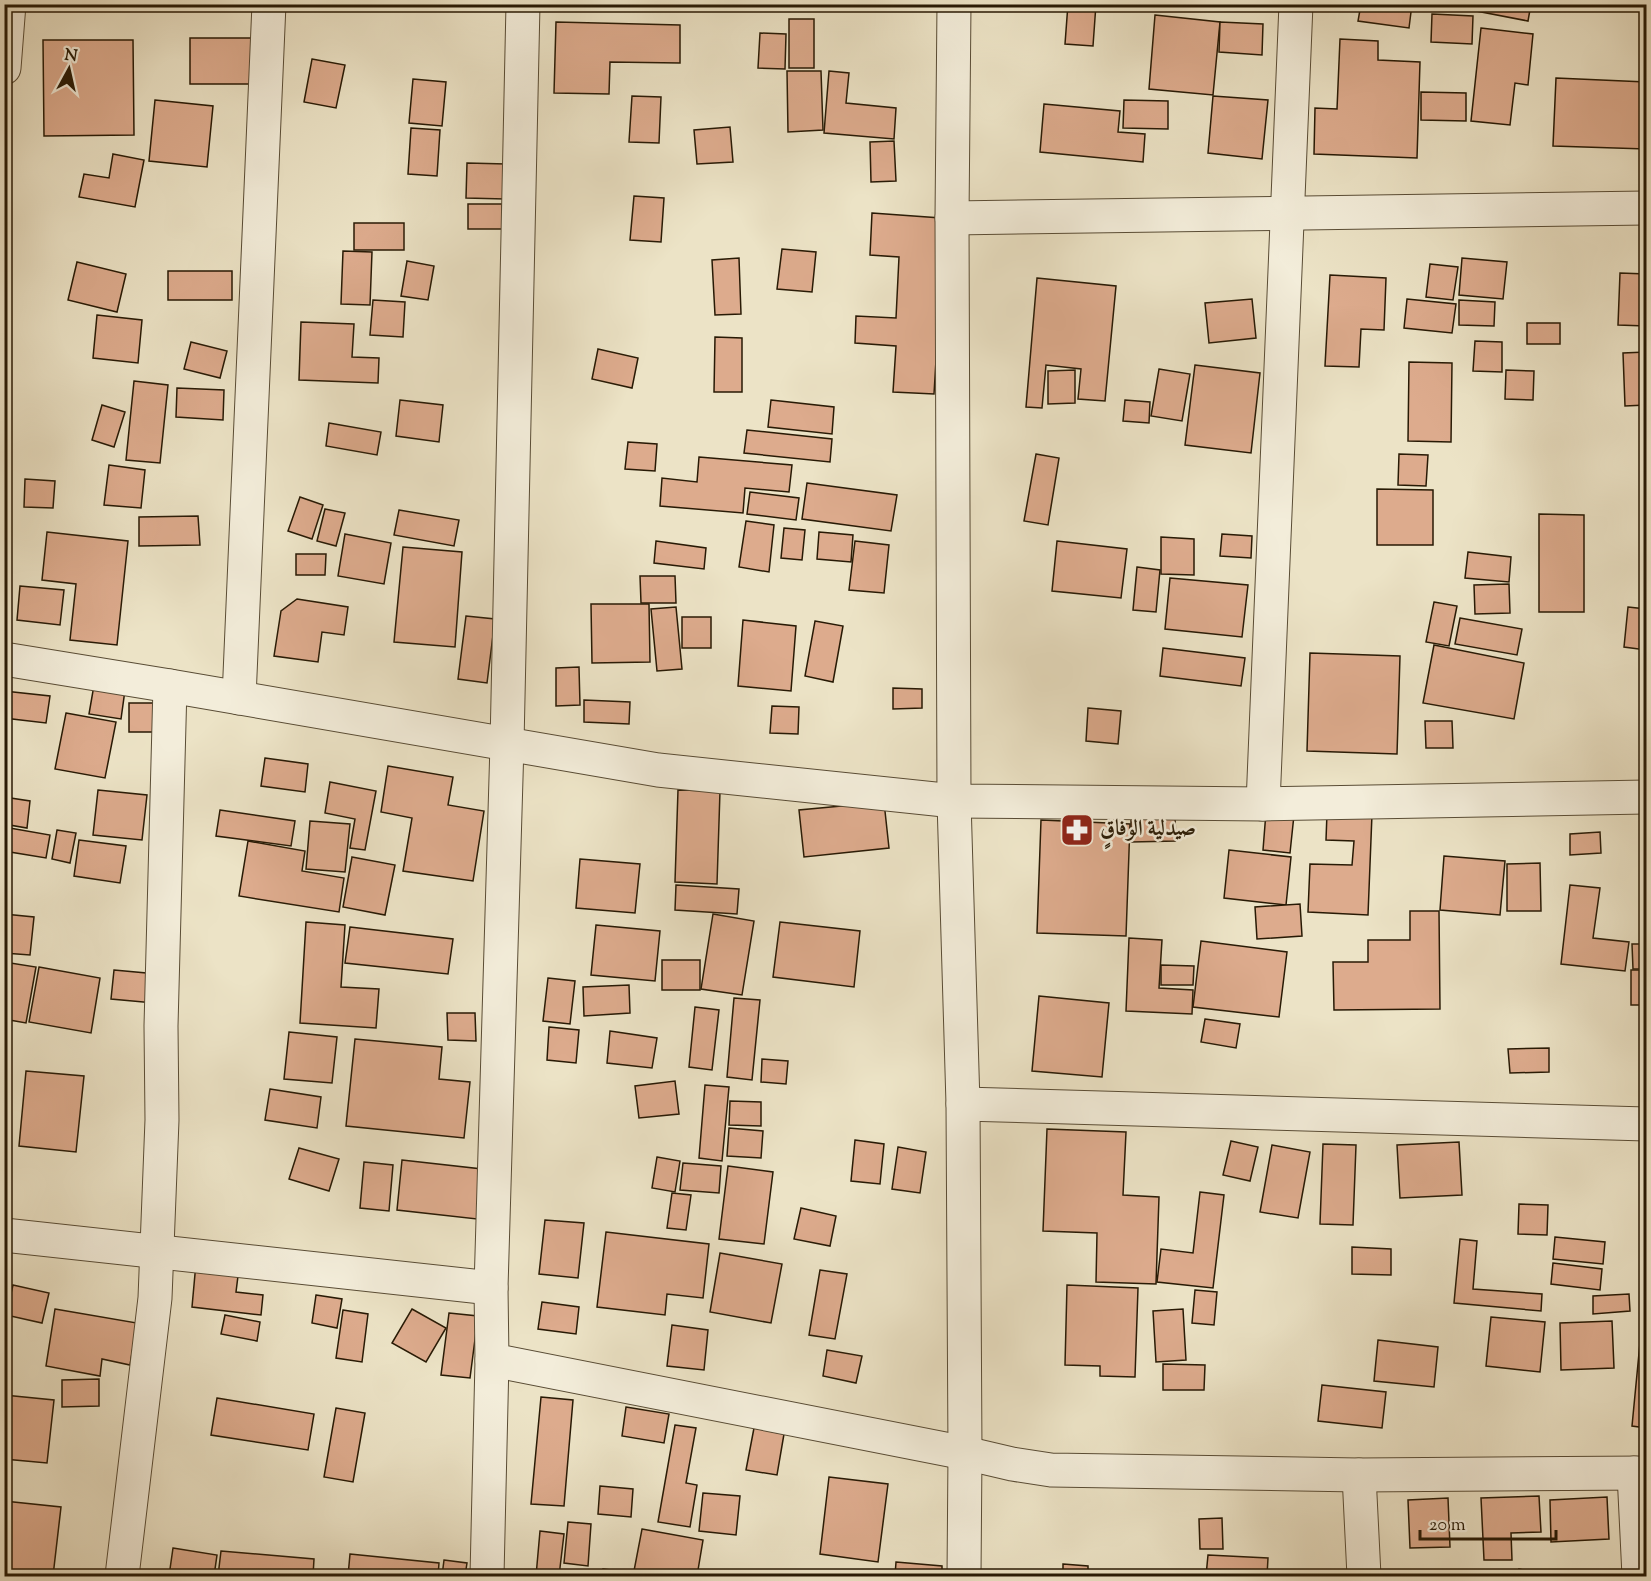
<svg xmlns="http://www.w3.org/2000/svg" width="1651" height="1581" font-family="'Sorts Mill Goudy',Amiri,serif">
  <style>
    .building { fill: #ddab8d; stroke: #281a05; stroke-width: 1.5 }
    .lines { fill: none; stroke-linecap: round; stroke-linejoin: round }
    .minor-casing { stroke: #594c35; stroke-width: 35 }
    .tertiary-casing { stroke: #594c35; stroke-width: 35 }
    .minor { stroke: #f3edda; stroke-width: 33 }
    .tertiary { stroke: #f3edda; stroke-width: 33 }
    .labels { text-anchor: middle; dominant-baseline: central; stroke-width: 5; stroke-linejoin: round; paint-order: stroke }
    .poi-label { font-size: 22px; font-weight: bold; fill: #281a05; stroke: #f3edda; text-anchor: start }
  </style>
  <rect width="100%" height="100%" fill="#ece3c6"/>
  <filter id="stains"><feTurbulence type="fractalNoise" baseFrequency=".00333" numOctaves="4"/><feColorMatrix values="0 0 0 0 .2 0 0 0 0 .09 0 0 0 0 .02 0 0 0 .5 -.17"/></filter>
  <radialGradient id="worn" r=".72"><stop offset=".6" stop-color="#630" stop-opacity="0"/><stop offset="1" stop-color="#630" stop-opacity=".3"/></radialGradient>
  <g class="building">
    <polygon points="1068,4 1096,4 1093,46 1065,44"/>
    <polygon points="1147,4 1211,4 1211,9"/>
    <polygon points="1361,4 1412,4 1409,28 1358,21"/>
    <polygon points="1451,4 1531,4 1528,21 1450,6"/>
    <polygon points="1432,14 1473,16 1472,44 1431,42"/>
    <polygon points="1155,15 1220,22 1213,95 1149,89"/>
    <rect x="789" y="19" width="25" height="49"/>
    <polygon points="556,22 680,25 680,63 610,62 609,94 554,93"/>
    <polygon points="1220,22 1263,24 1262,55 1219,52"/>
    <polygon points="1481,28 1533,34 1528,85 1515,83 1510,125 1471,121"/>
    <polygon points="760,33 786,34 785,69 758,68"/>
    <rect x="190" y="38" width="68" height="46"/>
    <polygon points="1340,39 1378,41 1378,60 1420,62 1417,158 1314,154 1315,108 1337,109"/>
    <polygon points="43,40 133,40 134,135 44,136"/>
    <polygon points="312,59 345,65 336,108 304,102"/>
    <polygon points="787,71 821,71 823,130 788,132"/>
    <polygon points="829,71 849,73 846,103 896,108 894,139 824,133"/>
    <polygon points="1556,78 1646,82 1646,149 1553,146"/>
    <polygon points="413,79 446,82 442,126 409,123"/>
    <polygon points="1421,92 1466,93 1466,121 1421,120"/>
    <polygon points="632,96 661,97 659,143 629,142"/>
    <polygon points="1213,96 1268,100 1262,159 1208,153"/>
    <polygon points="155,100 213,106 207,167 149,161"/>
    <polygon points="1124,100 1168,101 1168,129 1123,128"/>
    <polygon points="1044,104 1120,111 1118,132 1145,134 1143,162 1040,152"/>
    <polygon points="730,127 733,162 697,164 694,130"/>
    <polygon points="411,128 440,130 437,176 408,174"/>
    <polygon points="894,141 896,181 871,182 870,142"/>
    <polygon points="113,154 144,160 135,207 79,197 84,174 109,178"/>
    <polygon points="467,163 506,164 505,199 466,198"/>
    <polygon points="634,196 664,198 661,242 630,240"/>
    <rect x="468" y="204" width="34" height="25"/>
    <polygon points="872,213 941,218 940,292 934,394 893,392 896,346 855,343 856,316 896,318 899,257 870,255"/>
    <rect x="354" y="223" width="50" height="27"/>
    <polygon points="782,249 816,252 812,292 777,289"/>
    <polygon points="343,251 372,252 370,305 341,304"/>
    <polygon points="739,258 741,314 715,315 712,260"/>
    <polygon points="1462,258 1507,262 1503,299 1459,295"/>
    <polygon points="407,261 434,266 428,300 401,296"/>
    <polygon points="77,262 126,274 117,312 68,300"/>
    <polygon points="1430,264 1458,267 1453,300 1426,297"/>
    <rect x="168" y="271" width="64" height="29"/>
    <polygon points="1620,273 1646,274 1646,326 1618,325"/>
    <polygon points="1330,275 1386,278 1384,330 1361,329 1359,367 1325,366"/>
    <polygon points="1037,278 1116,286 1105,401 1078,399 1081,369 1046,365 1042,408 1026,407"/>
    <polygon points="1252,299 1256,338 1209,343 1205,303"/>
    <polygon points="1407,299 1456,304 1452,333 1404,328"/>
    <polygon points="373,300 405,302 403,337 370,335"/>
    <polygon points="1459,300 1495,302 1494,326 1459,325"/>
    <polygon points="97,315 142,320 138,363 93,358"/>
    <polygon points="301,322 354,324 352,357 379,358 378,383 299,380"/>
    <rect x="1527" y="323" width="33" height="21"/>
    <polygon points="715,337 742,338 742,392 714,392"/>
    <polygon points="1475,341 1502,342 1502,372 1473,371"/>
    <polygon points="191,342 227,351 220,378 184,369"/>
    <polygon points="598,349 638,358 632,388 592,379"/>
    <polygon points="1646,352 1646,405 1625,406 1623,353"/>
    <polygon points="1409,362 1452,363 1451,442 1408,441"/>
    <polygon points="1195,365 1260,373 1251,453 1185,445"/>
    <polygon points="1159,369 1190,374 1182,421 1151,416"/>
    <polygon points="1075,370 1075,403 1048,404 1048,371"/>
    <polygon points="1506,370 1534,371 1533,400 1505,399"/>
    <polygon points="134,381 168,385 160,463 126,460"/>
    <polygon points="177,388 224,390 223,420 176,417"/>
    <polygon points="400,400 443,405 439,442 396,436"/>
    <polygon points="771,400 834,407 832,434 768,427"/>
    <polygon points="1125,400 1150,402 1149,423 1123,421"/>
    <polygon points="102,405 125,412 114,447 92,440"/>
    <polygon points="329,423 381,432 377,455 326,446"/>
    <polygon points="747,430 832,439 830,462 744,453"/>
    <polygon points="628,442 657,444 655,471 625,469"/>
    <polygon points="1036,454 1059,458 1048,525 1024,521"/>
    <polygon points="1399,454 1428,455 1426,486 1398,485"/>
    <polygon points="699,457 792,465 789,492 745,488 743,513 660,506 662,478 697,482"/>
    <polygon points="109,465 145,470 141,508 104,505"/>
    <polygon points="25,479 55,481 53,508 24,507"/>
    <polygon points="807,483 897,495 891,531 802,519"/>
    <polygon points="1377,489 1433,490 1433,545 1377,545"/>
    <polygon points="750,492 799,498 796,520 747,514"/>
    <polygon points="300,497 323,505 312,539 288,531"/>
    <polygon points="325,509 345,513 336,546 317,541"/>
    <polygon points="399,510 459,520 454,546 394,535"/>
    <polygon points="1539,514 1584,515 1584,612 1539,612"/>
    <polygon points="198,516 200,545 139,546 139,517"/>
    <polygon points="746,521 774,525 769,572 739,567"/>
    <polygon points="784,528 805,530 802,560 781,558"/>
    <polygon points="47,532 128,541 117,645 70,640 76,584 42,580"/>
    <polygon points="819,532 853,535 851,562 817,559"/>
    <polygon points="345,534 391,543 384,584 338,576"/>
    <polygon points="1222,534 1252,536 1251,558 1220,556"/>
    <polygon points="1161,537 1194,539 1194,575 1161,574"/>
    <polygon points="656,541 706,548 704,569 654,563"/>
    <polygon points="855,541 889,545 884,593 849,590"/>
    <polygon points="1057,541 1127,549 1121,598 1052,591"/>
    <polygon points="403,547 462,552 455,647 394,642"/>
    <polygon points="1468,552 1511,557 1509,582 1465,578"/>
    <polygon points="296,554 326,554 325,575 296,575"/>
    <polygon points="1137,567 1160,570 1156,612 1133,610"/>
    <polygon points="640,576 675,576 676,603 641,603"/>
    <polygon points="1170,578 1248,585 1242,637 1165,629"/>
    <polygon points="1509,584 1510,613 1475,614 1474,585"/>
    <polygon points="20,586 64,590 60,625 17,620"/>
    <polygon points="297,599 348,607 344,635 322,632 318,662 274,656 281,611"/>
    <polygon points="1434,602 1457,606 1449,646 1426,642"/>
    <polygon points="591,604 649,604 650,662 592,663"/>
    <polygon points="676,607 682,669 657,671 651,609"/>
    <polygon points="1628,607 1646,609 1646,650 1624,647"/>
    <polygon points="466,616 495,619 487,683 458,679"/>
    <rect x="682" y="617" width="29" height="31"/>
    <polygon points="1460,618 1522,629 1517,655 1455,644"/>
    <polygon points="743,620 796,626 791,691 738,686"/>
    <polygon points="815,621 843,626 833,682 805,676"/>
    <polygon points="1434,645 1524,663 1514,719 1423,703"/>
    <polygon points="1163,648 1245,658 1241,686 1160,676"/>
    <polygon points="1310,653 1400,656 1397,754 1307,751"/>
    <polygon points="579,667 580,705 556,706 556,668"/>
    <polygon points="94,685 125,690 121,719 89,714"/>
    <polygon points="893,688 922,689 922,708 893,709"/>
    <polygon points="4,691 50,696 46,723 4,718"/>
    <polygon points="584,700 630,702 629,724 584,722"/>
    <rect x="129" y="703" width="37" height="29"/>
    <polygon points="772,706 799,707 798,734 770,733"/>
    <polygon points="1088,708 1121,711 1118,744 1086,741"/>
    <polygon points="66,713 116,722 105,778 55,769"/>
    <polygon points="1425,721 1452,721 1453,748 1426,748"/>
    <polygon points="265,758 308,764 305,792 261,786"/>
    <polygon points="388,766 453,777 448,805 484,811 473,881 403,871 412,818 381,812"/>
    <polygon points="330,782 376,791 365,850 350,848 355,819 325,813"/>
    <polygon points="98,790 147,795 142,840 93,835"/>
    <polygon points="678,790 720,791 717,884 675,882"/>
    <polygon points="4,797 30,801 27,828 4,824"/>
    <polygon points="884,802 889,848 804,857 799,810"/>
    <polygon points="220,810 295,821 291,846 216,836"/>
    <polygon points="1266,812 1294,815 1290,853 1263,850"/>
    <polygon points="1327,813 1372,814 1368,915 1308,912 1310,864 1352,865 1354,841 1326,840"/>
    <polygon points="1131,818 1175,818 1176,841 1131,842"/>
    <polygon points="1041,820 1130,824 1126,936 1037,933"/>
    <polygon points="310,821 350,824 345,872 306,869"/>
    <polygon points="4,827 50,835 46,858 4,851"/>
    <polygon points="57,830 76,833 70,863 52,859"/>
    <polygon points="1600,832 1601,853 1570,855 1570,834"/>
    <polygon points="79,840 126,846 120,883 74,876"/>
    <polygon points="248,841 305,851 302,871 344,878 339,912 239,896"/>
    <polygon points="1229,850 1291,857 1286,905 1224,898"/>
    <polygon points="1444,856 1505,861 1500,915 1440,910"/>
    <polygon points="352,857 395,865 385,915 343,907"/>
    <polygon points="580,859 640,864 635,913 576,908"/>
    <polygon points="1540,863 1541,911 1507,911 1507,864"/>
    <polygon points="676,885 739,889 737,914 675,910"/>
    <polygon points="1570,885 1600,888 1593,938 1629,942 1625,971 1561,964"/>
    <polygon points="1300,904 1302,936 1257,939 1255,907"/>
    <polygon points="1410,911 1439,911 1440,1009 1334,1010 1333,962 1368,962 1368,940 1410,940"/>
    <polygon points="4,914 34,917 30,955 4,953"/>
    <polygon points="713,914 754,921 742,995 701,989"/>
    <polygon points="306,922 345,925 341,987 379,989 376,1028 300,1023"/>
    <polygon points="780,922 860,931 854,987 773,977"/>
    <polygon points="596,925 660,931 655,981 591,975"/>
    <polygon points="350,927 453,939 448,974 345,963"/>
    <polygon points="1129,938 1162,940 1159,988 1193,990 1192,1014 1126,1011"/>
    <polygon points="1201,941 1287,952 1279,1017 1193,1007"/>
    <polygon points="1632,944 1646,944 1646,969 1633,969"/>
    <rect x="662" y="960" width="38" height="30"/>
    <polygon points="4,962 36,967 26,1023 4,1019"/>
    <polygon points="1161,965 1194,966 1193,985 1161,985"/>
    <polygon points="39,967 100,978 91,1033 29,1022"/>
    <polygon points="114,970 157,974 154,1003 111,999"/>
    <rect x="1631" y="970" width="15" height="35"/>
    <polygon points="548,978 575,981 570,1024 543,1021"/>
    <polygon points="629,985 630,1013 584,1016 583,987"/>
    <polygon points="1039,996 1109,1003 1102,1077 1032,1071"/>
    <polygon points="734,998 760,1000 752,1080 727,1077"/>
    <polygon points="695,1007 719,1010 712,1070 689,1067"/>
    <polygon points="447,1013 475,1013 476,1041 448,1040"/>
    <polygon points="1205,1019 1240,1024 1236,1048 1201,1042"/>
    <polygon points="549,1027 579,1030 576,1063 547,1060"/>
    <polygon points="610,1031 657,1038 652,1068 607,1063"/>
    <polygon points="289,1032 337,1037 332,1083 284,1079"/>
    <polygon points="355,1039 442,1047 439,1079 470,1082 464,1138 346,1126"/>
    <polygon points="1549,1048 1549,1072 1510,1073 1508,1049"/>
    <polygon points="762,1059 788,1061 786,1084 761,1082"/>
    <polygon points="26,1071 84,1076 76,1152 19,1146"/>
    <polygon points="675,1081 679,1114 639,1118 635,1086"/>
    <polygon points="705,1085 729,1087 722,1161 699,1158"/>
    <polygon points="270,1089 321,1097 317,1128 265,1120"/>
    <polygon points="730,1101 761,1102 761,1126 729,1125"/>
    <polygon points="729,1128 763,1131 761,1158 727,1156"/>
    <polygon points="1047,1129 1126,1132 1123,1195 1159,1197 1156,1284 1096,1282 1097,1233 1043,1231"/>
    <polygon points="855,1140 884,1144 880,1184 851,1181"/>
    <polygon points="1231,1141 1258,1147 1250,1181 1223,1175"/>
    <polygon points="1459,1142 1462,1195 1400,1198 1397,1145"/>
    <polygon points="1323,1144 1356,1145 1353,1225 1320,1224"/>
    <polygon points="1272,1145 1310,1152 1298,1218 1260,1212"/>
    <polygon points="898,1147 926,1152 920,1193 892,1189"/>
    <polygon points="299,1148 339,1159 329,1191 289,1179"/>
    <polygon points="657,1157 680,1161 675,1192 652,1188"/>
    <polygon points="402,1160 482,1169 477,1219 397,1210"/>
    <polygon points="364,1162 393,1165 389,1211 360,1208"/>
    <polygon points="683,1163 721,1166 719,1193 680,1190"/>
    <polygon points="728,1166 773,1172 764,1244 719,1239"/>
    <polygon points="1200,1192 1224,1195 1213,1288 1157,1282 1161,1249 1193,1253"/>
    <polygon points="672,1193 691,1195 686,1230 667,1228"/>
    <polygon points="1519,1204 1548,1205 1547,1235 1518,1234"/>
    <polygon points="801,1208 836,1216 830,1246 794,1239"/>
    <polygon points="545,1220 584,1223 578,1278 539,1274"/>
    <polygon points="606,1232 709,1244 703,1298 667,1294 665,1315 597,1307"/>
    <polygon points="1555,1237 1605,1242 1603,1264 1553,1259"/>
    <polygon points="1460,1239 1477,1241 1473,1289 1542,1294 1541,1311 1454,1303"/>
    <polygon points="1352,1247 1391,1249 1391,1275 1352,1274"/>
    <polygon points="720,1253 782,1264 771,1323 710,1312"/>
    <polygon points="196,1263 239,1268 236,1292 263,1295 261,1315 192,1307"/>
    <polygon points="1553,1263 1602,1269 1600,1290 1551,1284"/>
    <polygon points="820,1270 847,1274 835,1339 809,1335"/>
    <polygon points="13,1285 49,1293 42,1323 6,1315"/>
    <polygon points="1067,1285 1138,1288 1135,1377 1100,1376 1100,1366 1065,1365"/>
    <polygon points="1195,1290 1217,1292 1214,1325 1192,1323"/>
    <polygon points="1629,1294 1630,1311 1593,1314 1593,1296"/>
    <polygon points="316,1295 342,1299 337,1328 312,1323"/>
    <polygon points="542,1302 579,1307 576,1334 538,1329"/>
    <polygon points="55,1309 137,1323 130,1365 102,1359 100,1376 46,1366"/>
    <polygon points="412,1309 446,1328 426,1362 392,1343"/>
    <polygon points="1183,1309 1186,1360 1156,1362 1153,1311"/>
    <polygon points="343,1310 368,1314 362,1362 336,1358"/>
    <polygon points="449,1313 478,1316 470,1378 441,1375"/>
    <polygon points="225,1315 260,1322 257,1341 221,1334"/>
    <polygon points="1491,1317 1545,1322 1540,1372 1486,1366"/>
    <polygon points="1612,1321 1614,1368 1561,1370 1560,1323"/>
    <polygon points="1642,1322 1646,1323 1646,1428 1632,1426"/>
    <polygon points="672,1325 708,1330 704,1370 667,1366"/>
    <polygon points="1378,1340 1438,1347 1434,1387 1374,1381"/>
    <polygon points="827,1350 862,1356 856,1383 823,1376"/>
    <polygon points="1163,1364 1205,1365 1204,1390 1163,1390"/>
    <polygon points="99,1379 99,1406 62,1407 62,1380"/>
    <polygon points="1322,1385 1386,1392 1382,1428 1318,1421"/>
    <polygon points="4,1395 54,1400 47,1463 4,1459"/>
    <polygon points="541,1397 573,1400 564,1506 531,1504"/>
    <polygon points="217,1398 314,1414 308,1450 211,1435"/>
    <polygon points="626,1407 669,1414 664,1443 622,1436"/>
    <polygon points="336,1408 365,1413 353,1482 324,1477"/>
    <polygon points="675,1425 696,1428 686,1483 697,1485 690,1527 658,1522"/>
    <polygon points="754,1428 784,1434 777,1475 746,1470"/>
    <polygon points="829,1477 888,1484 878,1562 820,1554"/>
    <polygon points="600,1486 633,1489 631,1517 598,1514"/>
    <polygon points="703,1493 740,1496 736,1535 699,1531"/>
    <polygon points="1539,1496 1541,1532 1511,1533 1512,1560 1484,1560 1481,1498"/>
    <polygon points="1607,1497 1609,1539 1551,1542 1550,1500"/>
    <polygon points="1448,1498 1450,1547 1410,1548 1408,1500"/>
    <polygon points="4,1501 61,1507 53,1576 4,1575"/>
    <polygon points="1222,1518 1223,1549 1200,1549 1199,1519"/>
    <polygon points="568,1522 591,1524 588,1566 564,1563"/>
    <polygon points="642,1529 703,1540 697,1576 633,1576"/>
    <polygon points="540,1531 564,1534 559,1576 536,1576"/>
    <polygon points="173,1548 217,1555 214,1576 169,1576"/>
    <polygon points="221,1551 314,1559 313,1576 218,1576"/>
    <polygon points="350,1554 439,1563 438,1576 348,1576"/>
    <polygon points="1208,1555 1268,1558 1267,1576 1206,1576"/>
    <polygon points="444,1560 467,1563 465,1576 442,1576"/>
    <polygon points="896,1562 942,1566 942,1576 895,1576"/>
    <polygon points="1063,1564 1088,1566 1088,1576 1063,1576"/>
    <polygon points="603,1569 626,1572 625,1576 602,1576"/>
    <polygon points="1519,1569 1548,1575 1548,1576 1518,1576"/>
  </g>
  <g class="lines">
    <g class="minor-casing">
      <g id="minor">
        <polyline points="4,68 9,4"/>
        <polyline points="952,218 1646,208"/>
        <polyline points="4,659 170,686 658,770 954,801 1263,804 1646,797"/>
        <polyline points="239,698 269,4"/>
        <polyline points="1263,804 1296,4"/>
        <polyline points="963,1104 1646,1124"/>
        <polyline points="4,1235 491,1288"/>
        <polyline points="492,1360 965,1453 1012,1464 1051,1470 1359,1475 1646,1473"/>
        <polyline points="1634,1473 1639,1576"/>
        <polyline points="1359,1475 1364,1576"/>
        <polyline points="122,1576 155,1298 162,1120 161,1026 170,686"/>
        <polyline points="487,1576 492,1360 491,1288 507,744 523,4"/>
      </g>
    </g>
    <g class="tertiary-casing">
      <polyline id="tertiary" points="954,4 952,218 954,801 963,1104 965,1453 964,1576"/>
    </g>
    <use href="#minor" class="minor"/>
    <use href="#tertiary" class="tertiary"/>
  </g>
  <defs>
    <g id="pharmacy-square" transform="scale(1.725)"><rect x="-9" y="-9" width="18" height="18" rx="4" fill="#8f2418" stroke="#f3edda"/><path d="M-2-6h4v4h4v4h-4v4h-4v-4h-4v-4h4Z" fill="#fff"/></g>
  </defs>
  <g fill-rule="evenodd">
    <use href="#pharmacy-square" x="1077" y="830"/>
  </g>
  <g class="labels">
    <g class="poi-label">
      <text x="1100" y="830">صيدلية الوفاقٍ</text>
    </g>
  </g>
  <rect width="1651" height="1581" fill="none" stroke="#ece3c6" stroke-width="24"/>
  <rect x="6" y="6" width="1639" height="1569" fill="none" stroke="#281a05" stroke-width="3"/>
  <rect x="12" y="12" width="1627" height="1557" fill="none" stroke="#281a05" stroke-width="1.5"/>
  <g transform="translate(69 69) rotate(8)" stroke="#f3edda" stroke-width="4.5" paint-order="stroke">
  <path d="M0-4.5L10 22L0 15L-10 22Z" fill="#281a05"/>
  <text y="-9" font-size="16" font-weight="bold" text-anchor="middle" fill="#281a05">N</text>
  </g>
  <path d="M1420 1530v9h136v-9" fill="none" stroke="#281a05" stroke-width="3"/>
  <text x="1429" y="1530" font-size="18" fill="#281a05" stroke="#f3edda" stroke-width="4.5" paint-order="stroke">20 m</text>
  <rect width="100%" height="100%" filter="url(#stains)"/>
  <rect width="100%" height="100%" fill="url(#worn)"/>
</svg>
